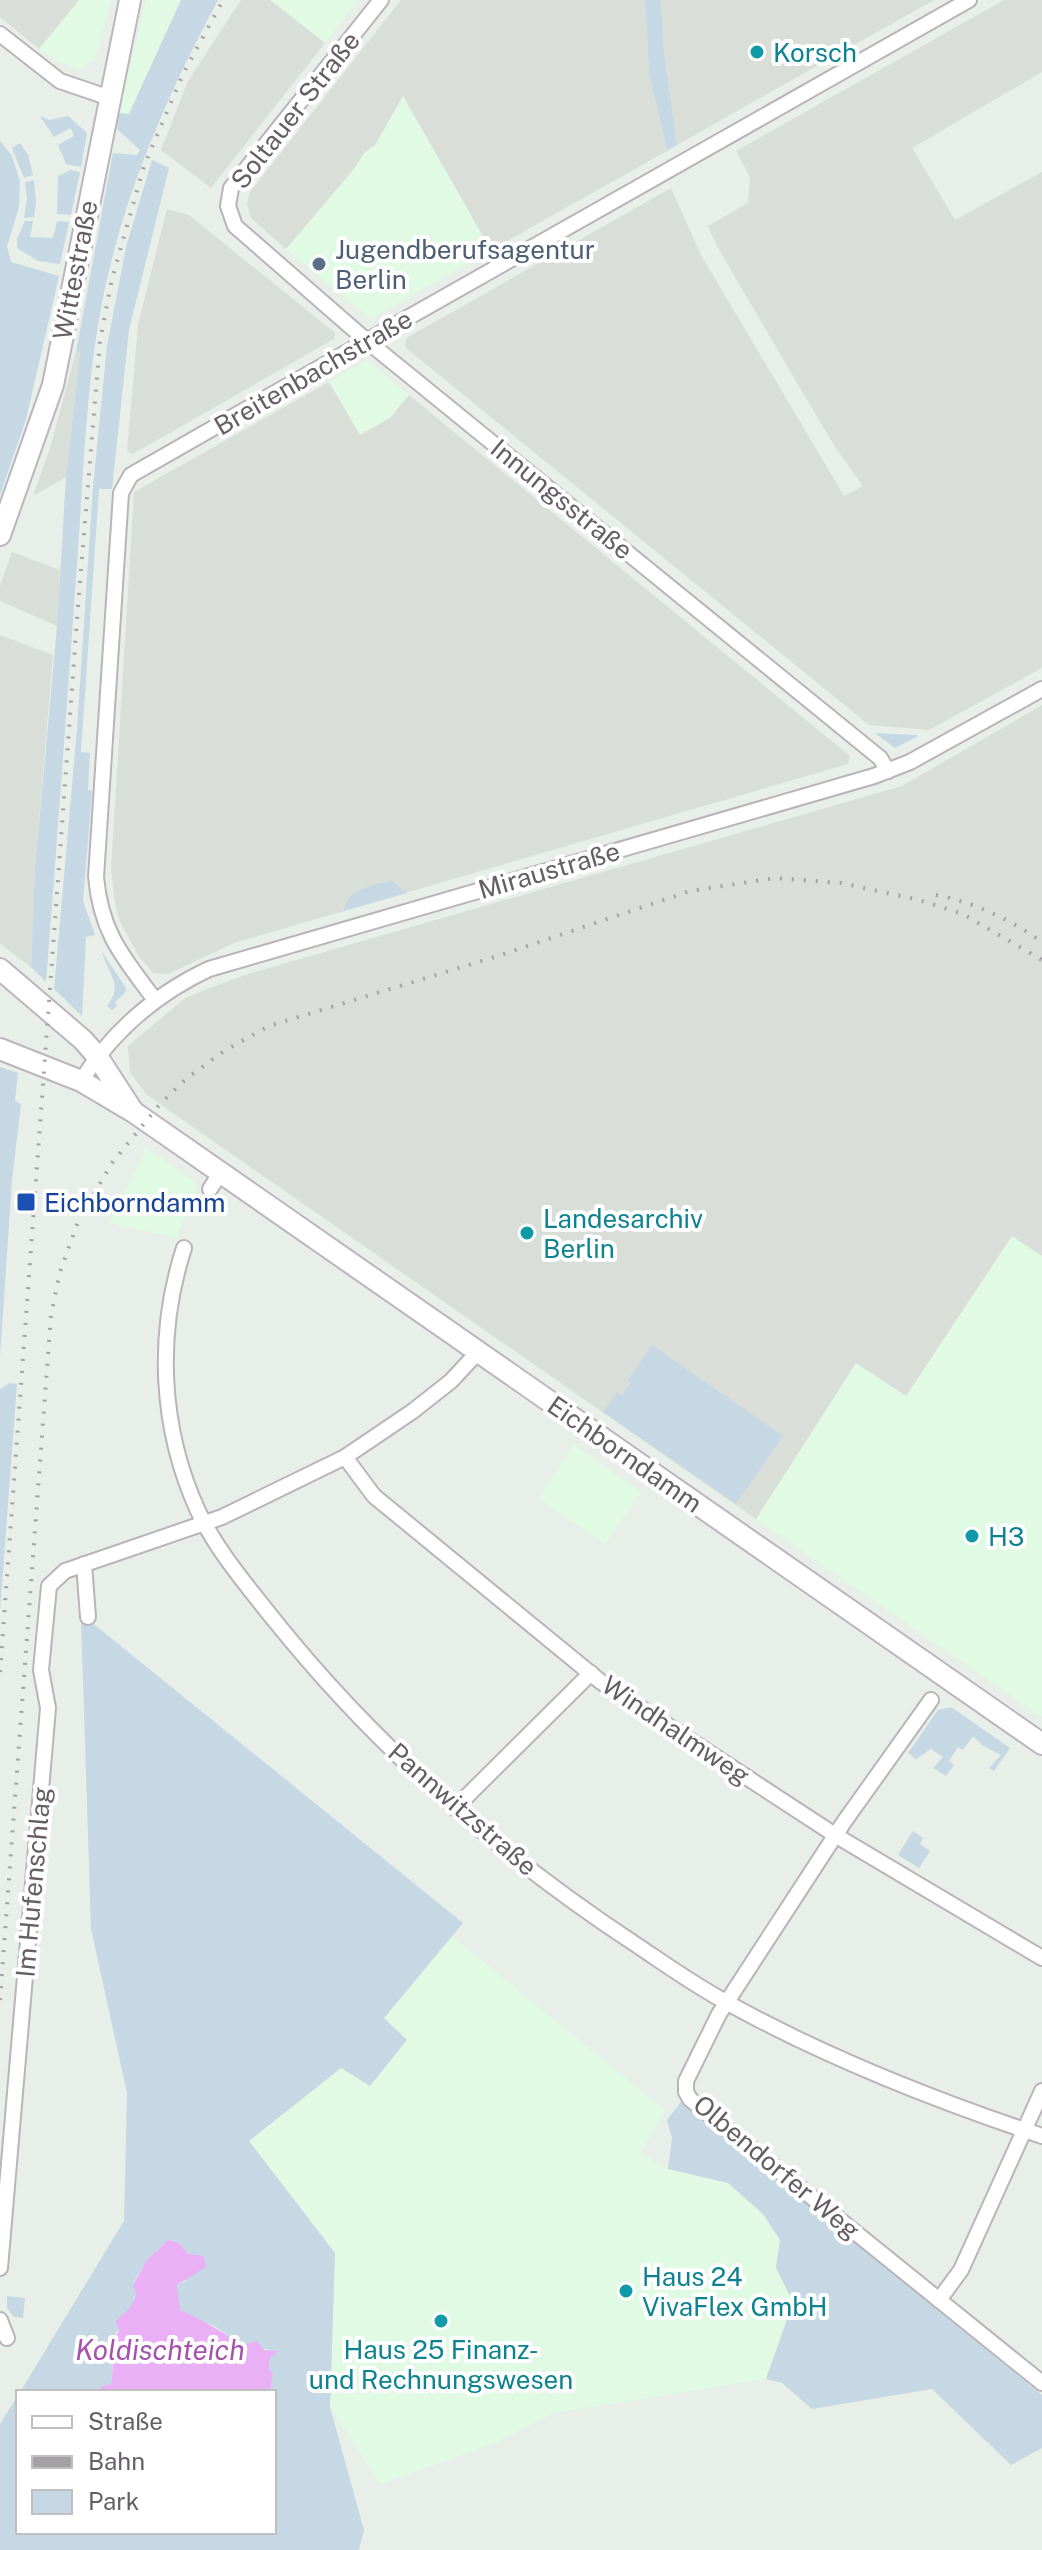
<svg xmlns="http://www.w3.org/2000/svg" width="1042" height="2550" font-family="'Public Sans',sans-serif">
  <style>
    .commercial { fill: #e0fae4 }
    .industrial { fill: #d9ded9 }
    .green { fill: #c6d8e3 }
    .water { fill: #e9b0f6 }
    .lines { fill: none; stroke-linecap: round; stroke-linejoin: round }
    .minor-casing { stroke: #bab4b9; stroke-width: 18 }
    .secondary-casing { stroke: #bcb5bc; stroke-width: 24 }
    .minor { stroke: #fff; stroke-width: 14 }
    .secondary { stroke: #fff; stroke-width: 20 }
    .rail { stroke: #a4a1a4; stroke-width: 4; stroke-dasharray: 2 10; stroke-linecap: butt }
    .culture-dot { fill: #0f9aa8; stroke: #fff; stroke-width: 3 }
    .service-dot { fill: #5c6f8a; stroke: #fff; stroke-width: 3 }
    .transit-dot { fill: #1a4fb4; stroke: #fff; stroke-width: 3 }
    .labels { text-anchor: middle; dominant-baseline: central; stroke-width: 8; stroke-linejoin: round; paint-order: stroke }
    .culture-label { font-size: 26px; fill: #0d838f; stroke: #fff; text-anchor: start }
    .street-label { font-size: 26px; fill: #655e65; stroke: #fff }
    .service-label { font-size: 26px; fill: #4e5e75; stroke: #fff; text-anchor: start }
    .transit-label { font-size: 26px; fill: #164399; stroke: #fff; text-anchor: start }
    .water-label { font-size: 28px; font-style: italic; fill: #a552af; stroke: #fff }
  </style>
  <rect width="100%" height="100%" fill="#e7efe8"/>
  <g class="commercial">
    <polygon points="79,0 111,0 95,60 79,69 60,62 39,49"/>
    <polygon points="146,0 181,0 129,115 119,113"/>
    <polygon points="270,0 359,0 325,43"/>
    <polygon points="404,95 491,250 371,319 286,249 353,170 364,153 375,145"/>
    <polygon points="367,360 409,395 390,418 360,436 329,382"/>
    <polygon points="145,1147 194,1181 197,1190 176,1238 109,1223 143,1156"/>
    <polygon points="1012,1235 1042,1256 1042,1717 756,1519 857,1358 907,1395"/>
    <polygon points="574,1445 641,1492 605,1544 538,1498"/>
    <polygon points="452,1936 665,2110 640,2153 668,2169 728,2183 763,2214 780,2240 776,2268 793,2302 766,2379 554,2413 491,2445 380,2484 330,2407 335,2253 249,2141 341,2068 370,2086 384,2018"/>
  </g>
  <g class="industrial">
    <polygon points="0,0 79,0 39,49 0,17"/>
    <polygon points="241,0 270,0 325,43 211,188 161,150 188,81"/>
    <polygon points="401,0 645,0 649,73 667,151 491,250 403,96 375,145 364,153 353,170 286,249 251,218 247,204 250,192"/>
    <polygon points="661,0 934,0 677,145 663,41"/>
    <polygon points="1004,0 1042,0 1042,72 912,148 955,220 1042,172 1042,668 929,730 869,725 406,348 405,342 408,337 671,188 701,255 844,496 863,486 837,450 800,388 717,246 708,226 748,203 750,177 736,151"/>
    <polygon points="167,209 189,215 335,333 334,339 133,454 127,451 138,325"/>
    <polygon points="76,352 80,353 66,477 33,496 50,448"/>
    <polygon points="329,382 360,435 390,418 409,395 850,756 848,764 234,943 168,974 153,973 140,958 120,922 115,904 111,869 134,492"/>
    <polygon points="12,552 60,570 57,626 0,601 0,586"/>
    <polygon points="0,635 53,655 35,868 31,967 0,944"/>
    <polygon points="1042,705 1042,1256 1012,1236 906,1396 856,1363 756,1519 147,1095 130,1072 128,1046 184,999 204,990 251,973 902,786"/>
  </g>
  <g class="green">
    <path d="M181 0H218C171 88 131 177 108 275 86 369 84 468 77 564 67 704 57 843 46 982L31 967 35 868 57 626 66 477 80 353 76 352 113 153 137 155 140 150 117 129 119 113 129 114Z"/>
    <polygon points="645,0 661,0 663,42 677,145 667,151 649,73"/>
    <polygon points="40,116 49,120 68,116 87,133 81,167 66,164 58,145 74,136 71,128 54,137"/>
    <polygon points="0,141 12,156 20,181 19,207 7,246 11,262 59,276 26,419 0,495"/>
    <polygon points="20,143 28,155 33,175 24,178 12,148"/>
    <polygon points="152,160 169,168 129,330 112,489 99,489 81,752 90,753 88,790 92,791 83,901 95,935 86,937 82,1016 54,989 77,729 93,487 107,346 126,247"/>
    <polygon points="71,170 80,172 71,215 57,214 58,176"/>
    <polygon points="34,180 36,203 34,217 24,218 27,198 25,182"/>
    <polygon points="25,221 33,221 30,237 53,238 57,221 69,222 60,264 38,261 17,248 17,239"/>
    <polygon points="875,733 916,735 918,736 895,748"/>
    <path d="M392 881 407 893 344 911C347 888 372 885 392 881Z"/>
    <path d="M102 952 126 988 125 993 115 1002 117 1006 112 1010 107 1006C125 984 107 973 102 952Z"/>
    <polygon points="0,1067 18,1073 15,1101 21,1104 12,1180 0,1357"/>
    <polygon points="652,1345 783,1436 736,1504 603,1412 617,1392 622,1395 631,1383 628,1380"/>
    <polygon points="10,1383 17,1384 0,1611 0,1389"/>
    <path d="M85 1617 463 1923 384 2018 407 2040 370 2086 341 2068 249 2141 335 2253 330 2407 364 2530 359 2550H0V2424L18 2395V2532H274V2392H270L273 2373 269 2369 270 2358 277 2351 242 2345 213 2325 198 2321 179 2310 177 2285 186 2281 188 2254 179 2243 168 2240C153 2253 142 2266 133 2284 141 2301 122 2322 114 2338 110 2348 114 2371 111 2384L102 2386 96 2392H20L124 2221 127 2093 91 1929 81 1619Z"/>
    <polygon points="951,1707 1010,1748 994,1771 989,1768 1001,1755 982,1745 973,1736 963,1750 958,1747 949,1761 954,1765 946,1776 933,1768 943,1757 931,1749 916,1759 908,1753 938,1710"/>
    <polygon points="913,1831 923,1838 920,1844 930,1851 919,1868 898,1855"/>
    <polygon points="681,2102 1042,2395 1042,2448 1011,2465 932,2389 812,2409 782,2383 766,2379 793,2302 776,2268 780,2240 763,2214 728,2183 668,2169 672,2138 667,2120"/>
    <polygon points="7,2296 25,2298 23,2318 14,2317 7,2308"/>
  </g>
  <path class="water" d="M168 2240 179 2243 188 2254 204 2256 206 2267 177 2285 180 2310C202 2320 222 2331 242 2345L257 2341 264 2350 278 2351 270 2358 269 2369 273 2373 270 2392H96L102 2386 111 2384C115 2366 109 2346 119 2331L116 2321C127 2310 141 2301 133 2285L147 2260Z"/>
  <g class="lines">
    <g class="minor-casing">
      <g id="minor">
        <polyline points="381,0 231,188 228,206 235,226 367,341 880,758 888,771"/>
        <polyline points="0,34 60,81 110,98"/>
        <path d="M155 1000C123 957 101 933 96 877L121 493 131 475 236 415 969 0"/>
        <path d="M81 1081C112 1032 156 994 209 969L874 776 910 762 1042 689"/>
        <polyline points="210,1189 221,1172"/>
        <path d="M184 1248C156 1334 160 1428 198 1511 217 1551 248 1587 275 1621 376 1747 500 1855 635 1944 665 1964 694 1985 726 2002 825 2057 934 2100 1042 2136"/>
        <polyline points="345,1457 374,1496 601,1682 835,1835 1042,1958"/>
        <polyline points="84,1564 88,1617"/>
        <polyline points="931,1700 844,1822 719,2014 686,2081 686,2092 690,2099 1042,2383"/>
        <polyline points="455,1808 591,1673"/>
        <polyline points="0,2268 48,1708 41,1670 49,1586 65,1571 222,1517 345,1457 413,1411 451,1381 478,1352"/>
        <polyline points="939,2300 961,2270 1042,2091"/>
        <polyline points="0,2320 7,2338"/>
      </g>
    </g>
    <g class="secondary-casing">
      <g id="secondary">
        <polyline points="0,535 53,385 130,0"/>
        <polyline points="0,969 83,1040 97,1056 132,1110"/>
        <polyline points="0,1049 81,1081 135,1113 1042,1744"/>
      </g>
    </g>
    <use href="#minor" class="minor"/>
    <use href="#secondary" class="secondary"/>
    <g class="rail">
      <path d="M936 895C976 903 1009 919 1042 942"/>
      <polyline points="0,1672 78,606 100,341 112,279 144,166 183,74 223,0"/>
      <polyline points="0,2000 51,1315 60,1272 79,1219 112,1163 160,1104 186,1079 224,1051 269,1026 498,956 690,891 775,878 841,883 919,900 963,914 1042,960"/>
    </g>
  </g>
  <g class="culture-dot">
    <circle cx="757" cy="52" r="8"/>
    <circle cx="527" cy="1233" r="8"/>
    <circle cx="972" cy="1536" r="8"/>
    <circle cx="626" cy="2291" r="8"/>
    <circle cx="441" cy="2321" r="8"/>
  </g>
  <circle class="service-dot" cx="319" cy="264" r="8"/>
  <rect class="transit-dot" x="16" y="1192" width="20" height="20" rx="4"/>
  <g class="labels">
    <g class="culture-label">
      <text x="773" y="52">Korsch</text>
      <text x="543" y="1218">Landesarchiv<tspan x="543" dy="30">Berlin</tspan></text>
      <text x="988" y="1536">H3</text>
      <text x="642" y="2276">Haus 24<tspan x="642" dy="30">VivaFlex GmbH</tspan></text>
      <text x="441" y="2349" text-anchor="middle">Haus 25 Finanz-<tspan x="441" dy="30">und Rechnungswesen</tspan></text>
    </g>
    <g class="street-label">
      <text transform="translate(295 110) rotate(-52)">Soltauer Straße</text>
      <text transform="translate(75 270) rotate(-79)">Wittestraße</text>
      <text transform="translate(313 372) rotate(-30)">Breitenbachstraße</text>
      <text transform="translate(562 499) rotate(39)">Innungsstraße</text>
      <text transform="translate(549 870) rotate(-16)">Miraustraße</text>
      <text transform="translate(625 1454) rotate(35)">Eichborndamm</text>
      <text transform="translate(676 1730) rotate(34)">Windhalmweg</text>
      <text transform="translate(463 1809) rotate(41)">Pannwitzstraße</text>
      <text transform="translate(33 1882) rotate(-85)">Im Hufenschlag</text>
      <text transform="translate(777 2167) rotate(40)">Olbendorfer Weg</text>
    </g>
    <g class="service-label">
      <text x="335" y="249">Jugendberufsagentur<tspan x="335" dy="30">Berlin</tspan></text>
    </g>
    <g class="transit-label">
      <text x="44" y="1202">Eichborndamm</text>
    </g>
    <g class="water-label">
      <text x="160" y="2349">Koldischteich</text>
    </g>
  </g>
  <rect x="16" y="2390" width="260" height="144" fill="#ffffff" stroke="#c1bfc1" stroke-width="2"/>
  <rect x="32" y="2416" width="40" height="12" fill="#ffffff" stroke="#c1bfc1" stroke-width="2"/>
  <text x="88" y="2430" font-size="24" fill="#655e65">Straße</text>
  <rect x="32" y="2456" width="40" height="12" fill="#a4a1a4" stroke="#c1bfc1" stroke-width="2"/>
  <text x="88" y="2470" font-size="24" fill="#655e65">Bahn</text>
  <rect x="32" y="2490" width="40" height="24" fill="#c6d8e3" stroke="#c1bfc1" stroke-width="2"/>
  <text x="88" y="2510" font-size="24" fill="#655e65">Park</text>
</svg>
